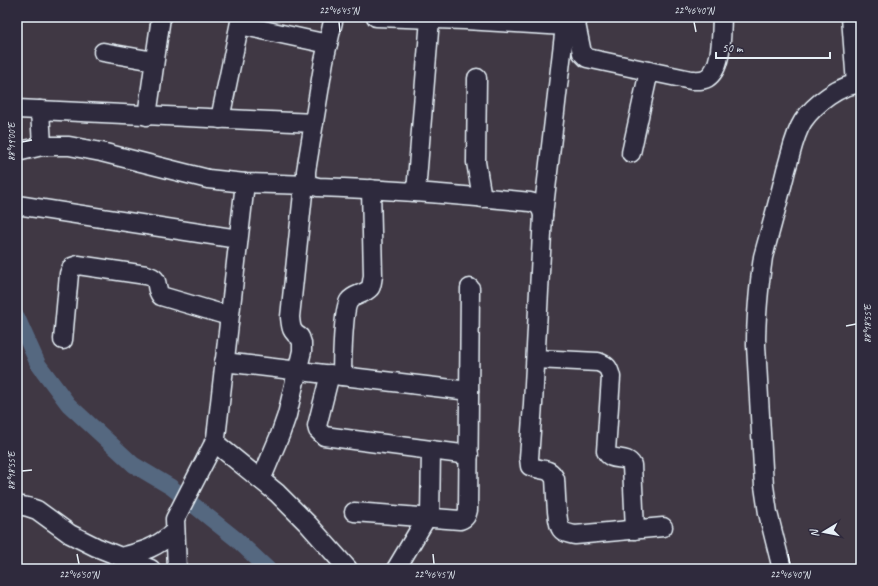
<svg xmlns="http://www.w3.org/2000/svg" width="878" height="586" font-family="Caveat,sans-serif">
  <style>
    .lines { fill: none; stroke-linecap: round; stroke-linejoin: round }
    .canal { stroke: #556780; stroke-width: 16 }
    .street-casing { stroke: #e8f1f8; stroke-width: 21 }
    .street { stroke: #2f2a3d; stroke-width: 18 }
    .ticks { fill: none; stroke: #e8f1f8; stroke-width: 1.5 }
    .neatline { fill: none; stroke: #e8f1f8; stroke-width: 1.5 }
    .ticks-label { font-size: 10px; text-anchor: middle; fill: #e8f1f8 }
  </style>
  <rect width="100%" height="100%" fill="#403844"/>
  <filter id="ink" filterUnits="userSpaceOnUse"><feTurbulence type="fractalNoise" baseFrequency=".025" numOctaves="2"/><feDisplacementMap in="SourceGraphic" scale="8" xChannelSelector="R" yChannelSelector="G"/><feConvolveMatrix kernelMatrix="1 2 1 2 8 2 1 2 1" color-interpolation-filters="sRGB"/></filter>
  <g filter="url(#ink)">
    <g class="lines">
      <polyline class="canal" points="17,317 38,364 68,404 134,465 171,487 236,539 268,569"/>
      <g class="street-casing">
        <g id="street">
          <path d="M334 17 324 61 306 171V179L310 185 318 187C389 189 459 195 530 202 539 204 541 207 543 215L533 404 529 458 530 466C542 472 549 466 555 479 556 489 556 522 561 529 564 533 570 534 575 535L663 527"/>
          <polyline points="376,17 465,20 565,26 576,24 579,17"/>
          <polyline points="851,17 856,84"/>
          <path d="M576 24 582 53 587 58 691 80C696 80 702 81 707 78 723 68 721 34 722 17"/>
          <polyline points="240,25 328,44"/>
          <polyline points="103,52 154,61"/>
          <polyline points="477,78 476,162 482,198"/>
          <polyline points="17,109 314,123"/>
          <polyline points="40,110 42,146"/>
          <polyline points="147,116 161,17"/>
          <polyline points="220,119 241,17"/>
          <polyline points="17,152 42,146 69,146 101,152 208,179 245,183 310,185"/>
          <polyline points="631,153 649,71"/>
          <polyline points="416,192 430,19"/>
          <polyline points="17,205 238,239"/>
          <polyline points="543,215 565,26"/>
          <path d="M63 340 69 274 72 267 78 265 146 275C162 279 153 285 161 296L229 316"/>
          <path d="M536 359 598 362C607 365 609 368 611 377L606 451C611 463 626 454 632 465L635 530"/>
          <polyline points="224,362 469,391"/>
          <polyline points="330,374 317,426 318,430 324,436 469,455"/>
          <path d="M342 376C342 363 343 309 349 301 354 294 364 295 370 288 372 286 372 280 373 276L371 189"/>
          <polyline points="214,442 277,493 308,524 348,569"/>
          <path d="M261 480 280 435 287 415 302 351V343L300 337C291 332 291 327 290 317L304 184"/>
          <polyline points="17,505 28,507 37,510 70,534 96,547 151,569"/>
          <path d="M354 512 460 520C466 518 467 515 468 510L470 288"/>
          <polyline points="430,518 431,450"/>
          <path d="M121 557C145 551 156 548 175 531"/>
          <polyline points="177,569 175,519 213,445 216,438 245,183"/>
          <polyline points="396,569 427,517"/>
          <path d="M782 569 768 513 764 486 756 345C756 315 759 286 763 257 771 228 779 199 786 170 791 154 794 135 803 121 814 105 841 83 861 84"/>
        </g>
      </g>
      <use href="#street" class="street"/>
    </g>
  </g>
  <path class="ticks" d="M339 22 340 32M694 22 696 32M22 142 32 140M846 326 856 324M22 471 32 470M77 554 79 564M433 554 434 564M788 554 790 564"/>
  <rect width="878" height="586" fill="none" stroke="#2f2a3d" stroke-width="44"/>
  <g transform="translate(824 532) rotate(260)" stroke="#2f2a3d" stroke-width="3" paint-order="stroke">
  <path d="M0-3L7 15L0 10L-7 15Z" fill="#e8f1f8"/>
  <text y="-6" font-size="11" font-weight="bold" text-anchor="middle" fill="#e8f1f8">N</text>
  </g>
  <path d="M716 52v6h114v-6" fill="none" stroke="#e8f1f8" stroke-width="2"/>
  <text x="722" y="52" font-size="12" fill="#e8f1f8" stroke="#2f2a3d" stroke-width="3" paint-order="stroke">50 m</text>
  <rect x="22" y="22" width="834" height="542" class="neatline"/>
  <g class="ticks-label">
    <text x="339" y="14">22°46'45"N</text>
    <text x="694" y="14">22°46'40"N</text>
    <text transform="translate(11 142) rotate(-90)" y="4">88°19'00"E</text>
    <text transform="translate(867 324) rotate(-90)" y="4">88°18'55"E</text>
    <text transform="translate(11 471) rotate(-90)" y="4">88°18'55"E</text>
    <text x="79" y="578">22°46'50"N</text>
    <text x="434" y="578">22°46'45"N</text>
    <text x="790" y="578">22°46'40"N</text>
  </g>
</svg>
